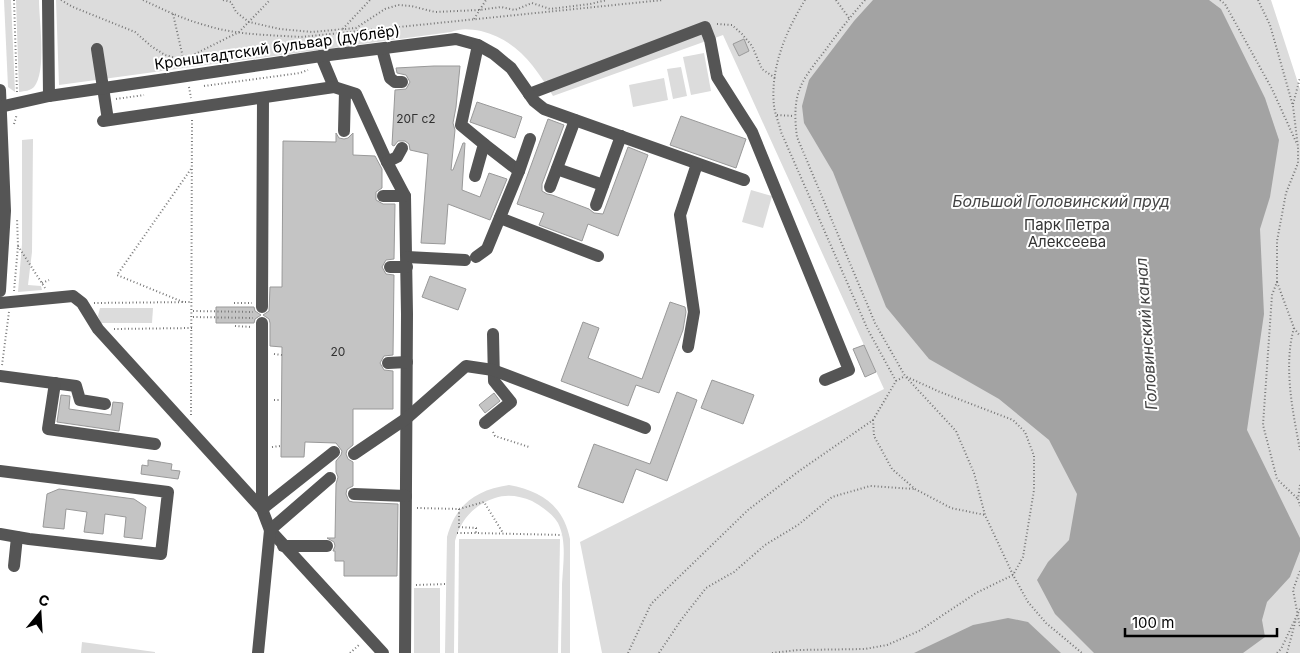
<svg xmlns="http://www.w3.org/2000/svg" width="1300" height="653" font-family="Inter,sans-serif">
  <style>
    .green { fill: #dcdcdc }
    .water { fill: #a3a3a3 }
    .building { fill: #c4c4c4; stroke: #999 }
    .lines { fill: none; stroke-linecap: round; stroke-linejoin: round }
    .path { stroke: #777; stroke-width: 2; stroke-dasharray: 1 2.5; stroke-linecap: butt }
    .minor { stroke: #555; stroke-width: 12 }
    .labels { text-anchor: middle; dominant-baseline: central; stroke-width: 4; stroke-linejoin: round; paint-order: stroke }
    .number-label { font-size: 12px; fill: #313131 }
    .street-label { font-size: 15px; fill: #000; stroke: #fff }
    .park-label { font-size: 15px; fill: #333; stroke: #fff }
    .water-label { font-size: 16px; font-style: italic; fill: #444; stroke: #fff }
  </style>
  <rect width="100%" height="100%" fill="#fff"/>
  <g class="green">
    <polygon points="4,0 11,0 15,92 8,87"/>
    <path d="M16 0H39C39 20 47 72 34 87 30 91 25 91 19 92Z"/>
    <path d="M56 0H1271L1300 89V653H602L580 542 884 389 723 35 553 96C534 65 518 41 481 31 470 29 461 28 451 32L59 85Z"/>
    <polygon points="704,53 711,91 691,95 683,57"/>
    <polygon points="681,67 687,96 673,99 667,69"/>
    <polygon points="664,78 668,100 633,107 629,85"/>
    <polygon points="33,139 32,252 28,285 41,286 42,290 18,292 22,244 22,140"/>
    <polygon points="751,190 772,196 763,228 742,222"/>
    <polygon points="100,308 153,308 152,323 101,323 98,316"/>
    <path d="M509 485C541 491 563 505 570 539V653H561C561 630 562 607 562 584 563 564 567 541 558 523 553 514 541 506 532 501 520 496 507 494 495 498 474 505 461 519 455 541L454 653H445L447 537C456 504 476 490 509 485Z"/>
    <polygon points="459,539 560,539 558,653 458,653"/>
    <rect x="414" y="588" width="26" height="65"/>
    <polygon points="82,642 155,652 155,653 81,653"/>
  </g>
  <g class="water">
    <polygon points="873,0 1209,0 1221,9 1265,98 1279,140 1270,197 1260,229 1264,314 1247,430 1300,538 1300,551 1290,577 1267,602 1262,620 1265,637 1243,653 1094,653 1055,614 1037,580 1048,562 1069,540 1077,494 1049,440 999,399 929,359 886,307 833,172 804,123 802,106 809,80 854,21"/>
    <polygon points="1008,618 1028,622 1061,653 914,653 973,625"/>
  </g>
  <g class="building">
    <polygon points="744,39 749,51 739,56 733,44"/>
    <polygon points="434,66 460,66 456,107 453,123 455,130 451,170 453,170 463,143 465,143 462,190 480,197 489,173 507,179 490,220 448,204 445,244 421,243 428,154 410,150 409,144 405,141 398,141 394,146 392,145 395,90 406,89 410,82 406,75 397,73 396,68"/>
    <polygon points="477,102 522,117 515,138 470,122"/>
    <polygon points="681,116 746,139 736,168 670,145"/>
    <polygon points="548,119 564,125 542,184 542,191 547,194 552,195 589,209 594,213 603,214 628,147 648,155 618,236 588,224 582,241 539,225 544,213 517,204"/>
    <polygon points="336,133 339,138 344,139 348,138 353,133 353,155 375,156 382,169 382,188 376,192 376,200 383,204 395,204 394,259 386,260 382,267 386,274 394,275 393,355 384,356 380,363 384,370 393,371 393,409 353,409 353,445 347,450 346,454 348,459 353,462 353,486 347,489 346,494 349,501 353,502 398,504 397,576 344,576 344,561 335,561 335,551 333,551 335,546 334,542 327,538 335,538 336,484 338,477 336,472 336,461 341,455 342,451 336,443 305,442 304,457 281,457 282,347 270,346 270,323 269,319 263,315 269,311 270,287 282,287 283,141 336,142"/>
    <polygon points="430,276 466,289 458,310 422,297"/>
    <polygon points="670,302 685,307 686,312 683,330 659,393 636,385 628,406 561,381 583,322 599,328 588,358 642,379"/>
    <polygon points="216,307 254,307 255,311 261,315 255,319 254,323 216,323"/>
    <polygon points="864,345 876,372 865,377 853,349"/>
    <polygon points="712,380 754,395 743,424 701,408"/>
    <polygon points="677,392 697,400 667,481 636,469 623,503 578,487 594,444 650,464"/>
    <polygon points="494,393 500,401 485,413 479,405"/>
    <polygon points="61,395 70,396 69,409 111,415 113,402 123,403 119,431 57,422"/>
    <polygon points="148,460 172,464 171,470 180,471 178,479 141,474 142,465 148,466"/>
    <polygon points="59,489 134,499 146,507 142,539 124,537 126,517 105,514 103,534 84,532 87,512 66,509 64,529 43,527 47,494"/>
  </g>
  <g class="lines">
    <g class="path">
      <polyline points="14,0 17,93"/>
      <polyline points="61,0 73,7 135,32 151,46 165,55 183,60 239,32 270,0"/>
      <path d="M143 0C164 10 185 20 208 26 237 35 271 35 301 37L663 0"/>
      <polyline points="223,0 231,2 236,12 249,22 280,29 312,32 356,28 385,9 398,5 411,6 435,12 479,10 501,7 515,10 532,3 550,9 590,4 607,0"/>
      <path d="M805 0C786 31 770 68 774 106 775 114 779 123 781 132L868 330 896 381"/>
      <polyline points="836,0 849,18"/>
      <path d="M865 0C850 17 837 34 824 52 815 64 804 76 799 91 794 105 795 122 797 137L875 323 905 376 956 431 974 473 985 515 1013 575 1028 602 1046 623 1082 653"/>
      <polyline points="1220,0 1225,4 1272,89 1297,144"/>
      <polyline points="1258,0 1270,25 1293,106 1298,147 1298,163 1286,193 1277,241 1277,282 1272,295 1263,425 1277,479 1298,499"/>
      <polyline points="173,14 185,66"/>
      <polyline points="474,19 486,0"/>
      <polyline points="717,24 732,25 742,34 752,46 762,69 775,78"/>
      <polyline points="338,34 370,0"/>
      <polyline points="204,86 300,73 308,70"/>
      <polyline points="189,87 191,98"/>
      <polyline points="116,99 144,95"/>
      <polyline points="1293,104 1300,78"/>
      <polyline points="777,115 794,116"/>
      <polyline points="14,124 17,114"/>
      <polyline points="18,246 45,288"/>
      <polyline points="1277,282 1294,328 1300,336"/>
      <polyline points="42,283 49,280"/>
      <polyline points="14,291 18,246 17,218"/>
      <polyline points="183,302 117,275 191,169"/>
      <polyline points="94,303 192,302"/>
      <polyline points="234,303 252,303"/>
      <polyline points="193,311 253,312"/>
      <polyline points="193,317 253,318"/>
      <polyline points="235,326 252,327"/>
      <path d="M1294 328C1283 366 1293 413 1300 450"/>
      <polyline points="114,329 192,328"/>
      <polyline points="274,354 282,355"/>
      <polyline points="2,365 9,312"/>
      <polyline points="274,400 281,400"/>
      <polyline points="191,415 192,120"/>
      <polyline points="873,420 874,436 892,469 915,489 951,508 985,515"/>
      <polyline points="493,432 495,436 529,447"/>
      <polyline points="272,447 281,446"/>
      <polyline points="1300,485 1298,499 1300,506"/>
      <polyline points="417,508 459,509 484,502 503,533"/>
      <polyline points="459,509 459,527 476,528 476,533 562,535"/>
      <polyline points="457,533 476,533"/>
      <polyline points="1300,571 1293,590 1300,627"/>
      <polyline points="416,585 446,584"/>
      <polyline points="350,653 359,645"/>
      <polyline points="628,653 651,604 748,510 799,471 873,420 896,381 905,376"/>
      <polyline points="659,653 681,620 706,588 734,572 765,545 798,525 832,497 870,486 915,489"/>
      <polyline points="772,653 798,650 865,649 887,645 919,631 976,593 1013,575 1023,557 1034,490 1034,456 1025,432 1013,420 940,392 907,377"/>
      <polyline points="1277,653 1281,649 1300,609"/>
      <polyline points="1287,653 1296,619"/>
    </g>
    <g class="minor">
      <polyline points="48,0 49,96"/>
      <polyline points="97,49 108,120"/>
      <polyline points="382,49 390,78 395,82 402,82"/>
      <polyline points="321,56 334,87"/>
      <polyline points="0,90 5,211 0,291"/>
      <polyline points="529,94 705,27 710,40 717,77 752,132 849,370 825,380"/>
      <polyline points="0,107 49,96 166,79 321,56 456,39 478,45 494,54 511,68 534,101 544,109 744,180"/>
      <polyline points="103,121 334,87 356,94 387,162 405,196 407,314 405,653"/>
      <polyline points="344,131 345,91"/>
      <polyline points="484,144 519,171"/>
      <polyline points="387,162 397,157 402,148"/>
      <polyline points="557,169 603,185"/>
      <polyline points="475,176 484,144 461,125 478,45"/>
      <polyline points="550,187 575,120"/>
      <polyline points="383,196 405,196"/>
      <polyline points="596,205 621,136"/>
      <polyline points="500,218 598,256"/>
      <polyline points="407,257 465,260"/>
      <polyline points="476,257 487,249 519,171 530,139"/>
      <polyline points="390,267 407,267"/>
      <polyline points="0,303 73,296 82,303 98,329 262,509 270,530 383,653"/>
      <polyline points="262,307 263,98"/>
      <polyline points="262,323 262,509 334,452"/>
      <polyline points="688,347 694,312 680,215 697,164"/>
      <polyline points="388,363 407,362"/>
      <polyline points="0,376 76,386 80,400 105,404"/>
      <polyline points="55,383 48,429 155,444"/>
      <polyline points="485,423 511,402 494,381 493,334"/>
      <polyline points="354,454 407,418 466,366 493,370 645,428"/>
      <polyline points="0,471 168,492 161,554 29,539 0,534"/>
      <polyline points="354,494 406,496"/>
      <polyline points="283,546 327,546"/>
      <polyline points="14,566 17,537"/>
      <polyline points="258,653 270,530 330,478"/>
    </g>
  </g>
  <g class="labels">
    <g class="number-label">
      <text x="416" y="118">20Г с2</text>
      <text x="338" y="351">20</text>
    </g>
    <g class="street-label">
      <text transform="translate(277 47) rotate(-8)">Кронштадтский бульвар (дублёр)</text>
    </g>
    <g class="park-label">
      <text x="1067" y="224">Парк Петра<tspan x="1067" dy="17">Алексеева</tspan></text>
    </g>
    <g class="water-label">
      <text x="1061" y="201">Большой Головинский пруд</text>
      <text transform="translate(1146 334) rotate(-94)">Головинский канал</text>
    </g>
  </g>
  <g transform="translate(40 613) rotate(18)" stroke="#ffffff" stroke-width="4" paint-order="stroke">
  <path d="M0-4L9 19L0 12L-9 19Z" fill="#000000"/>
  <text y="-8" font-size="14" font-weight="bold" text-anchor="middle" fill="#000000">С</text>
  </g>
  <path d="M1125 628v8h152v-8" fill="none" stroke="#000000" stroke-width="2.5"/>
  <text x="1132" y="628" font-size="15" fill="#000000" stroke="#ffffff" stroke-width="4" paint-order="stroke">100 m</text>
</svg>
